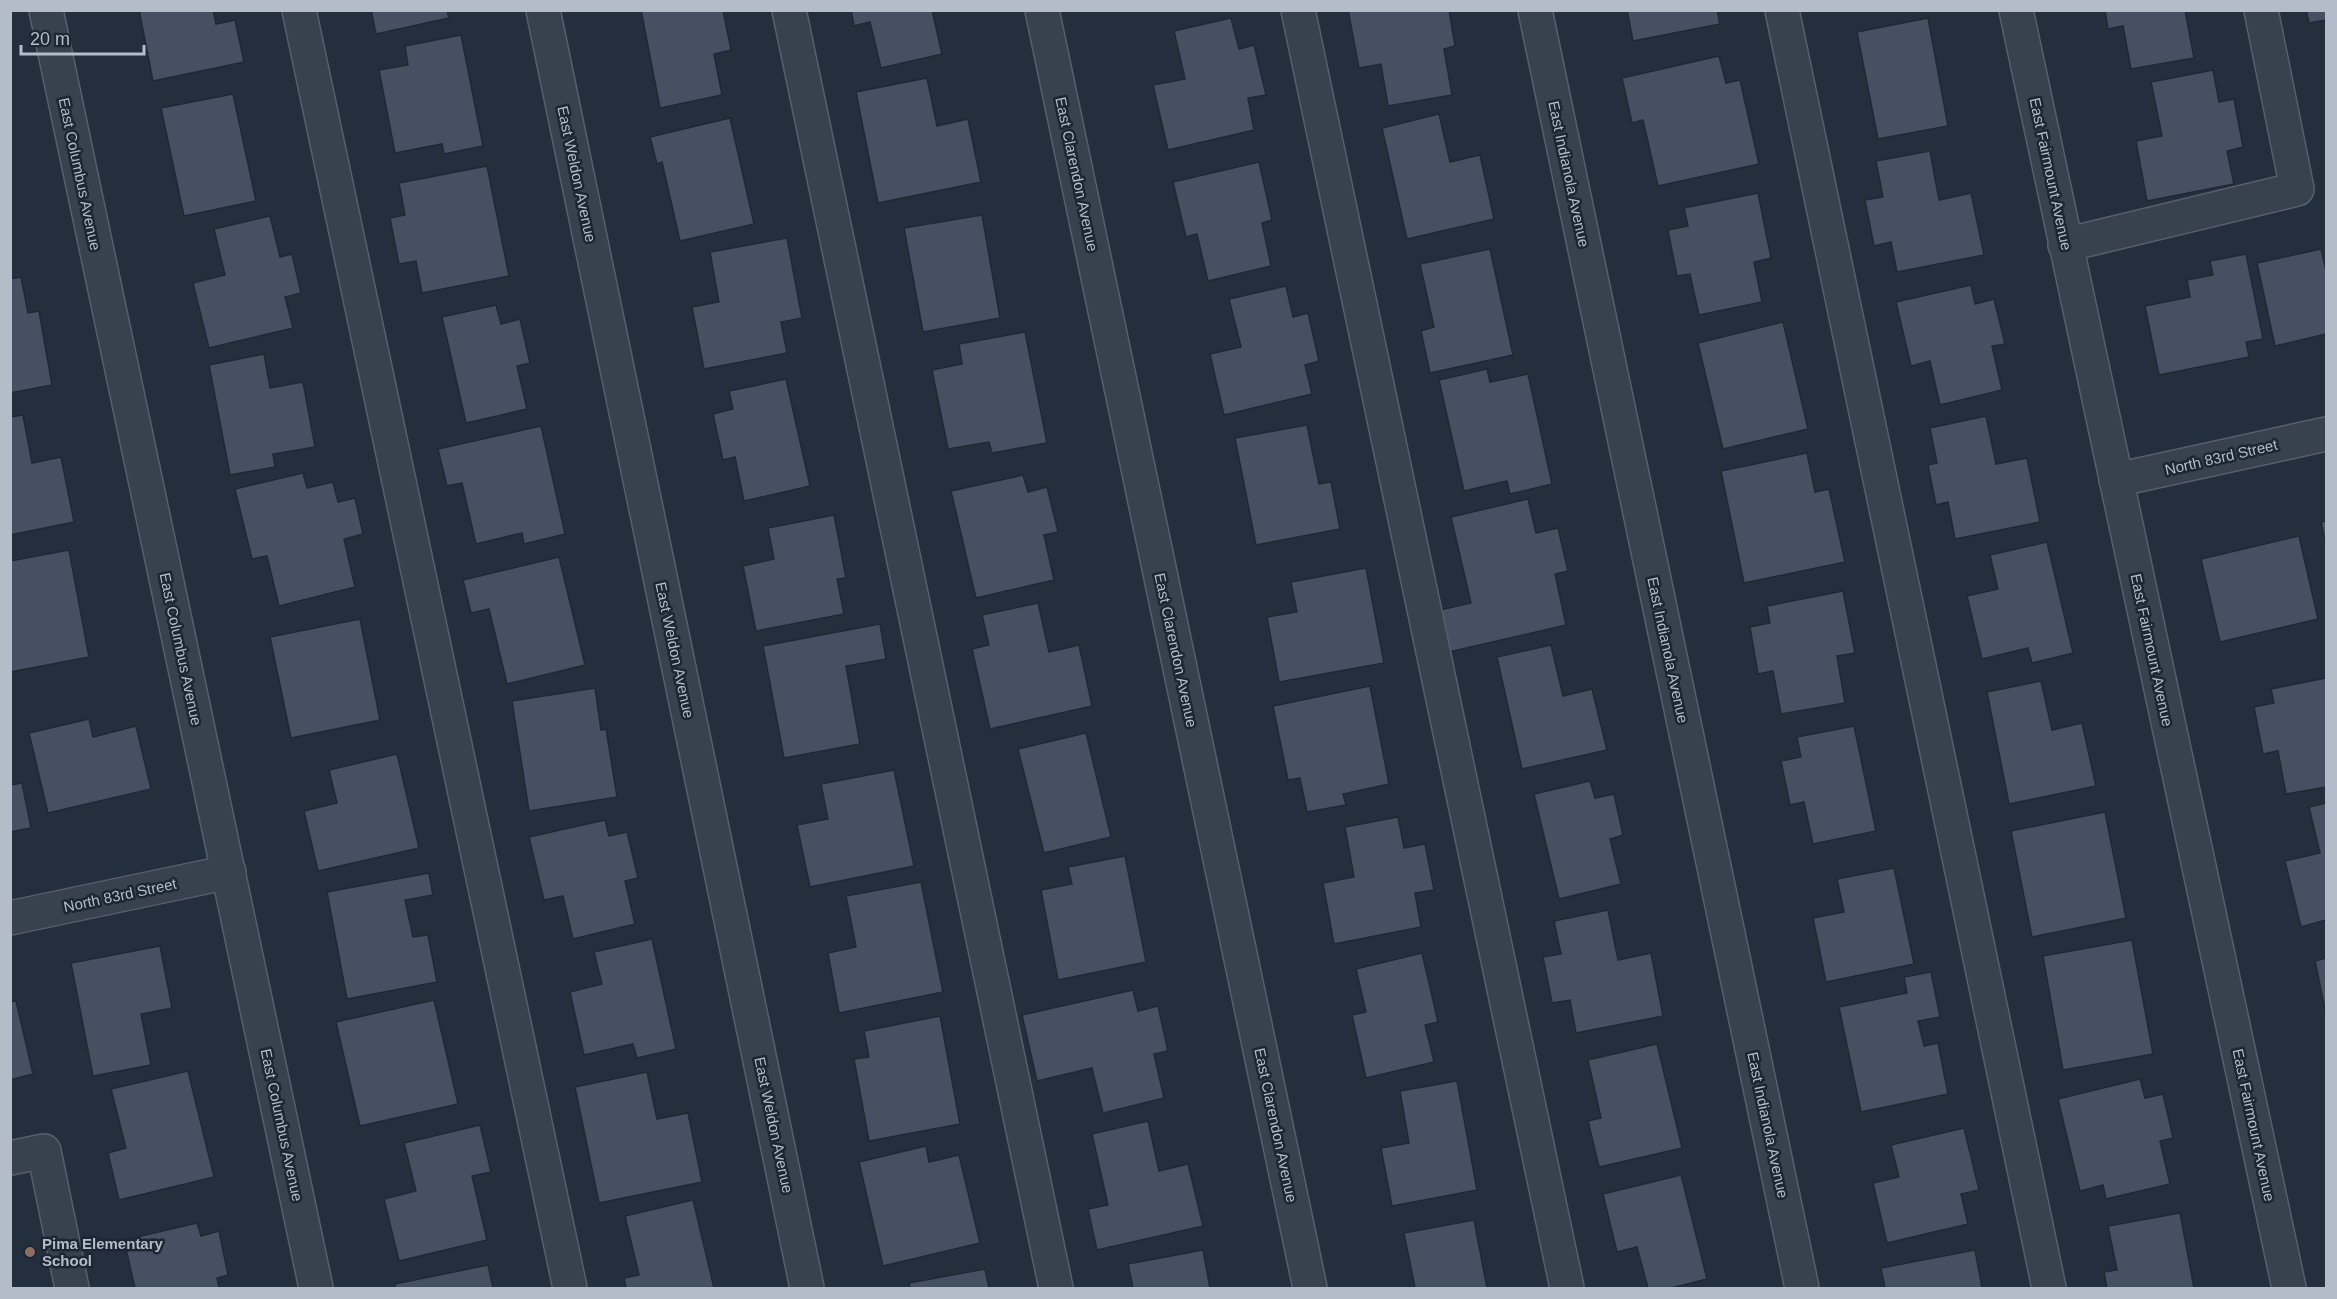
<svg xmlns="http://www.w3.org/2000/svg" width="2337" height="1299" font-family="Arial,sans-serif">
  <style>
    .building { fill: #455162; stroke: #1f2835; stroke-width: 1.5 }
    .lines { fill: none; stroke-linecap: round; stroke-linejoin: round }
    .minor-casing { stroke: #565f6c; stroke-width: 36 }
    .minor { stroke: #38414e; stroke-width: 33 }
    .education-dot { fill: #8d6e63; stroke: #1d2633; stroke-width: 2 }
    .labels { text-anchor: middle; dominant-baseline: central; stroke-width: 5; stroke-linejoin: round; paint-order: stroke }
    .street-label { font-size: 15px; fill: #b4bcc9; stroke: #1d2633 }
    .poi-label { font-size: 15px; font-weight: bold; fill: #b4bcc9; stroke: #1d2633; text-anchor: start }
  </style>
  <rect width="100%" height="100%" fill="#242f3e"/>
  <g class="building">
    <polygon points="139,10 213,10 216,24 235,20 244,62 153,81"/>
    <polygon points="371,10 447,10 449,18 376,34"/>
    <polygon points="641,10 723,10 731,50 714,54 722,95 660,108"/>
    <polygon points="851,10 932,10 942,54 881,68 870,22 854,26"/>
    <polygon points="1348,10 1449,10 1455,46 1444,49 1452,95 1388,106 1381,64 1359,68"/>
    <polygon points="1627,10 1717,10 1720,24 1633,41"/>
    <polygon points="2105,10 2185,10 2194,58 2131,69 2123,26 2108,29"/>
    <polygon points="2306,10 2326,10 2326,20 2309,23"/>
    <polygon points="1231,18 1239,49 1254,45 1266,95 1248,98 1254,130 1168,150 1153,85 1185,79 1174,31"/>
    <polygon points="1928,18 1948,126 1878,139 1857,32"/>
    <polygon points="461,35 483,146 444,154 442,144 395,153 379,70 408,65 405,46"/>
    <polygon points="1719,56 1726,83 1740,80 1759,164 1658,186 1643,120 1632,123 1622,78"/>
    <polygon points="2213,70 2219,102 2234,99 2243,147 2227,151 2234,184 2147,201 2136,141 2162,136 2151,82"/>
    <polygon points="927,78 937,126 968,119 981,182 878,203 856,92"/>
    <polygon points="233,94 256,201 184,216 161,108"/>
    <polygon points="1439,114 1450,162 1480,155 1494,219 1407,239 1382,128"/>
    <polygon points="730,118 754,224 680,241 662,162 657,164 650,137"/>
    <polygon points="1930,151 1939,200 1971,193 1984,255 1897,272 1891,242 1874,246 1865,200 1883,197 1876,161"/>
    <polygon points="1259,162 1272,220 1262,223 1271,266 1208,281 1197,234 1186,237 1173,182"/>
    <polygon points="487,166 509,276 422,293 416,261 399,264 390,218 405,215 399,183"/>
    <polygon points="1758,193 1771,258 1754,262 1762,302 1699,315 1690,274 1677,276 1668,230 1688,226 1684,208"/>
    <polygon points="982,215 1000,318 923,332 904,228"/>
    <polygon points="270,216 280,257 292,254 301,293 285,297 293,328 209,348 193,283 225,275 214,229"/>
    <polygon points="787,238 802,318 781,322 787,353 704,369 692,307 719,302 710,252"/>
    <polygon points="1490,249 1513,355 1430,373 1421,331 1434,327 1420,264"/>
    <polygon points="2321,249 2326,271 2326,334 2275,346 2257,263"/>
    <polygon points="2246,254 2263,339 2246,342 2249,357 2159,375 2145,306 2190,297 2187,280 2213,275 2210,261"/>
    <polygon points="21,277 28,313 39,311 52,385 10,393 10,279"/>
    <polygon points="1971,285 1975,304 1994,299 2005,344 1992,346 2002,390 1940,405 1930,361 1911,366 1896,302"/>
    <polygon points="1286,286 1293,317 1308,313 1319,361 1305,365 1312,394 1224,415 1210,354 1241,347 1229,299"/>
    <polygon points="496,305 501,324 520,319 530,363 517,366 527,409 466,423 442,317"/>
    <polygon points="1783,322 1808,429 1723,449 1698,343"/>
    <polygon points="1025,332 1047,443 992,453 989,442 948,449 932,370 962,364 959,344"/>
    <polygon points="264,354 270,388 303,382 315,447 273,454 275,467 230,475 209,365"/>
    <polygon points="1487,369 1490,382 1528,374 1552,484 1510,494 1507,481 1464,491 1439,380"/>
    <polygon points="786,379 810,486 744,501 735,457 723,460 713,414 733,409 729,391"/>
    <polygon points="23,415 32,463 61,457 74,522 10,535 10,417"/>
    <polygon points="1986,416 1996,464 2027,458 2040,522 1955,539 1948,502 1936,505 1928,465 1937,463 1930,428"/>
    <polygon points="1307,425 1319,484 1331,482 1340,529 1256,545 1235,438"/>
    <polygon points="541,426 565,534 524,544 522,533 476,544 462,483 447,486 438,449"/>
    <polygon points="1807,453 1815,492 1829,489 1845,562 1744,583 1721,471"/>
    <polygon points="303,473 307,488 333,482 338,502 355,498 363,534 344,539 355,587 279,606 267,556 252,559 235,489"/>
    <polygon points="1023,475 1028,492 1047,487 1058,532 1044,535 1054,580 976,598 951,491"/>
    <polygon points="1528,499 1536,533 1558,528 1568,571 1555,574 1566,625 1449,652 1440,610 1471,603 1451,517"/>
    <polygon points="834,515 846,578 837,579 844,614 756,631 743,566 774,559 768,528"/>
    <polygon points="2326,521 2326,545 2321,522"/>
    <polygon points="2299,536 2318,619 2220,642 2201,559"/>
    <polygon points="2047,542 2073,653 2032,663 2028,648 1982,659 1967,596 1998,589 1990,555"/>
    <polygon points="69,550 89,657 10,672 10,561"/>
    <polygon points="559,557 585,665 507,684 489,609 471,613 463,580"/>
    <polygon points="1366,568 1384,663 1279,682 1267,617 1297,612 1291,582"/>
    <polygon points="1843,591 1855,653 1837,656 1845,703 1781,714 1773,671 1758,674 1750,627 1770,623 1767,606"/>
    <polygon points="1038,603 1049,652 1079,645 1092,706 990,729 972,649 989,645 982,615"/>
    <polygon points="360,619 380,720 291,738 270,637"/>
    <polygon points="880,624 886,659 846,666 860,744 784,758 763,646"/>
    <polygon points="1551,645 1563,696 1592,689 1607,750 1522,769 1497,657"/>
    <polygon points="2326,678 2326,787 2286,794 2278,751 2263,754 2254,707 2274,703 2271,689"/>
    <polygon points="2041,681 2052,730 2082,723 2096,786 2009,804 1987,692"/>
    <polygon points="1370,686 1389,784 1343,794 1346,805 1307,812 1300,778 1288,780 1273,706"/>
    <polygon points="595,688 601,730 606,729 617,797 529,811 512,701"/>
    <polygon points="89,719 93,737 136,726 151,789 48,813 29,733"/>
    <polygon points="1854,726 1876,831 1813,844 1804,802 1790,805 1781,761 1801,757 1797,737"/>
    <polygon points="1086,733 1111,837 1044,853 1018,749"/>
    <polygon points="397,754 419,848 318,871 304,811 337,803 329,770"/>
    <polygon points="894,770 914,866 810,887 797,825 828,819 821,784"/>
    <polygon points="1590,781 1595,798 1614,794 1623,835 1610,839 1621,884 1559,899 1534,794"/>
    <polygon points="22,783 31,828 10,832 10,785"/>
    <polygon points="2326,803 2326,920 2301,927 2285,861 2320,853 2309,807"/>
    <polygon points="2105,812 2126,918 2032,937 2011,831"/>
    <polygon points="1398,817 1404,848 1425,844 1434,890 1415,893 1421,927 1334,944 1323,883 1354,877 1345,827"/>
    <polygon points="605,820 609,836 627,832 638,878 625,881 635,924 573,939 563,896 544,900 529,837"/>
    <polygon points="1125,856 1146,962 1058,980 1041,890 1072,884 1068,867"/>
    <polygon points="1894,868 1914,964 1826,982 1813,918 1844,912 1837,879"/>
    <polygon points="429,873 433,895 405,900 413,937 428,935 437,982 347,999 327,892"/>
    <polygon points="921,882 943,992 839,1013 828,953 856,947 846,896"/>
    <polygon points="1608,910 1618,960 1651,953 1663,1016 1576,1033 1570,1000 1552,1003 1543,957 1561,954 1554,921"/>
    <polygon points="652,939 676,1049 637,1058 633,1044 584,1055 570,992 602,984 594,952"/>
    <polygon points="2132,940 2153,1054 2063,1070 2043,956"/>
    <polygon points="160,946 172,1008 141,1014 151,1065 93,1076 71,963"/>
    <polygon points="1422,953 1438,1022 1425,1025 1434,1062 1366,1078 1352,1015 1366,1012 1356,969"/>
    <polygon points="2326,958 2326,1014 2315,961"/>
    <polygon points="1931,972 1940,1017 1918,1021 1924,1046 1938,1043 1948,1094 1861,1112 1839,1007 1907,993 1904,977"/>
    <polygon points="1133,990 1138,1011 1158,1006 1168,1051 1154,1054 1164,1098 1103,1113 1092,1068 1037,1081 1022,1015"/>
    <polygon points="434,1000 458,1104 360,1126 336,1022"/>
    <polygon points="16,1001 33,1074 10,1080 10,1002"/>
    <polygon points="940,1016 960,1124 869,1141 854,1059 869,1057 864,1031"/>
    <polygon points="1657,1044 1682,1148 1599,1167 1588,1121 1601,1118 1588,1060"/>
    <polygon points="188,1071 214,1177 119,1200 108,1153 126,1148 111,1089"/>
    <polygon points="647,1072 657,1119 688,1113 702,1182 599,1203 575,1087"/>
    <polygon points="2140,1079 2145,1098 2163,1094 2173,1138 2160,1141 2170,1184 2106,1199 2103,1185 2080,1191 2058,1099"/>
    <polygon points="1457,1081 1477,1190 1392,1206 1381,1148 1409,1143 1400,1091"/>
    <polygon points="1148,1121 1159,1171 1188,1164 1203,1226 1097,1250 1088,1209 1108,1205 1092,1134"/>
    <polygon points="480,1125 491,1172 472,1176 487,1240 399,1261 384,1199 416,1191 404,1143"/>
    <polygon points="1964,1128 1979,1190 1961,1194 1968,1224 1887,1243 1873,1183 1899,1177 1891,1145"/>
    <polygon points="926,1146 929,1162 959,1155 980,1243 883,1266 859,1162"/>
    <polygon points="1681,1175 1707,1279 1671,1288 1648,1288 1637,1247 1617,1252 1603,1194"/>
    <polygon points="693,1200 714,1288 626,1288 624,1278 639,1275 625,1216"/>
    <polygon points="2180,1213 2194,1288 2107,1288 2104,1272 2117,1270 2108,1226"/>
    <polygon points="1474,1220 1487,1288 1415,1288 1404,1233"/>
    <polygon points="197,1223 201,1236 219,1231 228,1275 217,1278 219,1288 135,1288 124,1240"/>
    <polygon points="1203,1250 1210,1288 1133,1288 1128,1264"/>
    <polygon points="1975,1250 1982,1288 1885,1288 1881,1268"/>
    <polygon points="488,1265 493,1288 395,1288 395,1284"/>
    <polygon points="985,1269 989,1288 910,1288 909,1283"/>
  </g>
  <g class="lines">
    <g class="minor-casing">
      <g id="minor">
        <polyline points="46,10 316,1288"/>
        <polyline points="299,10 570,1288"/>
        <polyline points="543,10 807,1288"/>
        <polyline points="789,10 1056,1288"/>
        <polyline points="1042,10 1310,1288"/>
        <polyline points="1298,10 1567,1288"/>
        <polyline points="1535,10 1802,1288"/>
        <polyline points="1782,10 2049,1288"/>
        <polyline points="2016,10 2289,1288"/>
        <polyline points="2065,245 2297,189 2261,10"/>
        <polyline points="2116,480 2326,434"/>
        <polyline points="10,918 229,872"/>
        <polyline points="10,1158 44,1151 72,1288"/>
      </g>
    </g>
    <use href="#minor" class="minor"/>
  </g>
  <circle class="education-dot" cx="30" cy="1252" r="6"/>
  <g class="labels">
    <g class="street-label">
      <text transform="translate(80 174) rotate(78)">East Columbus Avenue</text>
      <text transform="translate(577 174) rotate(78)">East Weldon Avenue</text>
      <text transform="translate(1077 174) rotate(78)">East Clarendon Avenue</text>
      <text transform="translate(1569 174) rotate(78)">East Indianola Avenue</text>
      <text transform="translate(2051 174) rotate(78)">East Fairmount Avenue</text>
      <text transform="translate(2221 457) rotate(-13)">North 83rd Street</text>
      <text transform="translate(181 649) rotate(78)">East Columbus Avenue</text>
      <text transform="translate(675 650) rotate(78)">East Weldon Avenue</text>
      <text transform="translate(1176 650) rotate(78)">East Clarendon Avenue</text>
      <text transform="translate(1668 650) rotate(78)">East Indianola Avenue</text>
      <text transform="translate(2152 650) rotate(78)">East Fairmount Avenue</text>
      <text transform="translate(120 895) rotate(-12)">North 83rd Street</text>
      <text transform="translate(282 1125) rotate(78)">East Columbus Avenue</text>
      <text transform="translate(774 1125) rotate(78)">East Weldon Avenue</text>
      <text transform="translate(1276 1125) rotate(78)">East Clarendon Avenue</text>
      <text transform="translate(1768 1125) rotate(78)">East Indianola Avenue</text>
      <text transform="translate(2254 1125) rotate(78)">East Fairmount Avenue</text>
    </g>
    <g class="poi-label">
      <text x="42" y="1243">Pima Elementary<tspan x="42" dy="17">School</tspan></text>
    </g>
  </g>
  <rect width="2337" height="1299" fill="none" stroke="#b4bcc9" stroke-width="24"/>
  <path d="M21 45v9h123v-9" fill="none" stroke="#b4bcc9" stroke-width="3"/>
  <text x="30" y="45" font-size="18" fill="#b4bcc9" stroke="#1d2633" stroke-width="4.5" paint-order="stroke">20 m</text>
</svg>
